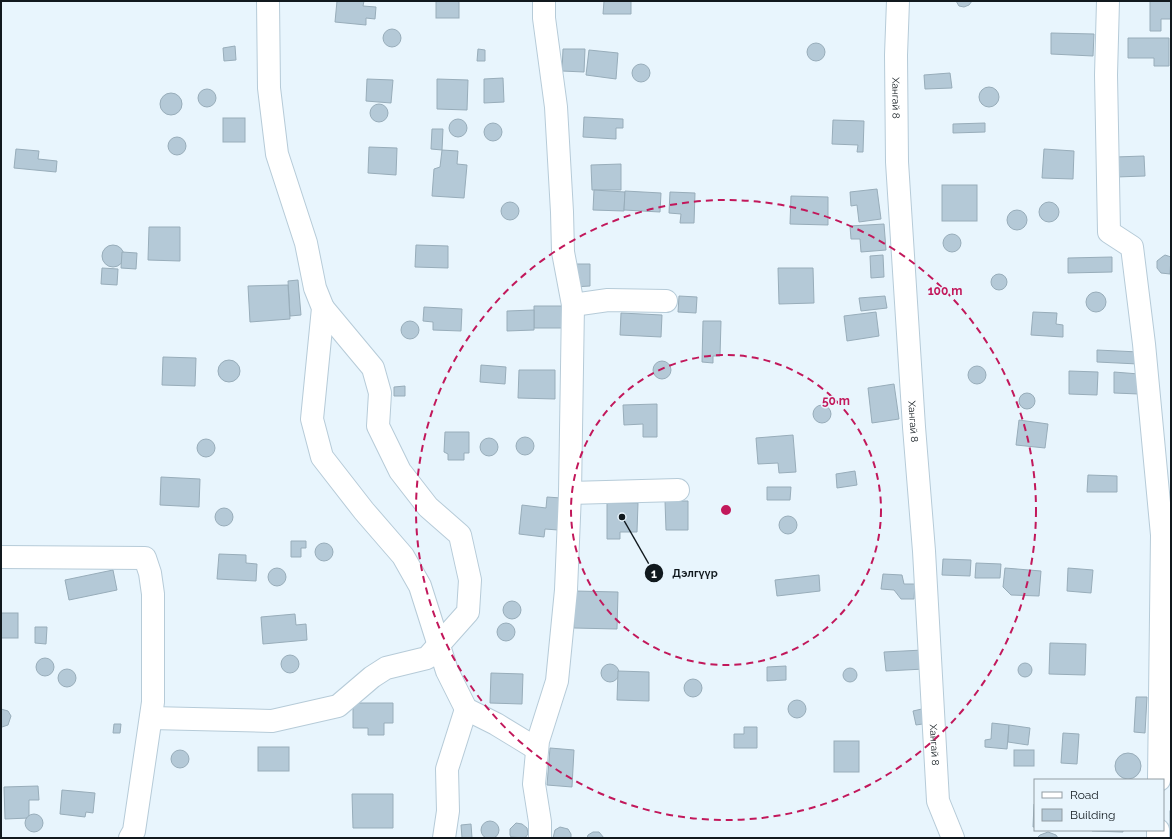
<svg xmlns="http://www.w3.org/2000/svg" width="1172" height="839" font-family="Raleway,sans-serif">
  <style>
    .building { fill: #b4c9d7; stroke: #98adba }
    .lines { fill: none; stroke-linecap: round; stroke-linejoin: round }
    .minor-casing { stroke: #b6cbd8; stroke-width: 24 }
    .minor { stroke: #fff; stroke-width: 22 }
    .ring { fill: none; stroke: #c2185b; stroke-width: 2; stroke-dasharray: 7 5 }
    .labels { text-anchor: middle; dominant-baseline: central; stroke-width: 3; stroke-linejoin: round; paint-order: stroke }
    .street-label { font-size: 10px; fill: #11191e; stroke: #e8f5fd }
    .centre { fill: #c2185b; stroke: #e8f5fd; stroke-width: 2 }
    .ring-label { font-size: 12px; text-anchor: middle; font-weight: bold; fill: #c2185b; stroke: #e8f5fd; stroke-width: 3; stroke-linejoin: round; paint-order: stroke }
    .leader { fill: none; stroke: #11191e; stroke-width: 1.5 }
    .callout-dot { fill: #11191e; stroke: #e8f5fd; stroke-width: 1.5 }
    .mark-label { font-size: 12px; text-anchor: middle; font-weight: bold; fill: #fff }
    .callout-label { font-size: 11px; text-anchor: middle; font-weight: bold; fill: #11191e; stroke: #e8f5fd; stroke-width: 3; stroke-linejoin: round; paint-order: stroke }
  </style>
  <rect width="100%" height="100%" fill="#e8f5fd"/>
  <g class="building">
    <polygon points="337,1 364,1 363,6 376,7 375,19 366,18 366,25 335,22"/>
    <rect x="436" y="1" width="23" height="17"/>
    <polygon points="604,1 631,1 631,14 603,14"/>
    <polygon points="956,1 972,1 969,5 964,7 959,6"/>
    <polygon points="1150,1 1171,1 1171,19 1161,19 1161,31 1150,31"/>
    <circle cx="392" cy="38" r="9"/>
    <polygon points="1051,33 1094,34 1093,56 1051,54"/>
    <polygon points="1128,38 1169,38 1169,66 1154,66 1154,58 1128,58"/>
    <circle cx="816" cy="52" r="9"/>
    <polygon points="235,46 236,60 224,61 223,48"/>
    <polygon points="478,49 485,50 485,61 477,61"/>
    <polygon points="563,49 585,49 584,72 562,71"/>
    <polygon points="589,50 618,53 616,79 586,75"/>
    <circle cx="641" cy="73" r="9"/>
    <polygon points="950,73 952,88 925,89 924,75"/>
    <polygon points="503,78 504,102 484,103 484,79"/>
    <polygon points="367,79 393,80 391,103 366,101"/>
    <polygon points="437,79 468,80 467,110 437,109"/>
    <circle cx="989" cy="97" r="10"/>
    <circle cx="207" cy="98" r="9"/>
    <circle cx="171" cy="104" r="11"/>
    <circle cx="379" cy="113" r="9"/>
    <polygon points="584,117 623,119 623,128 616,128 616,139 583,137"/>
    <rect x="223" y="118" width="22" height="24"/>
    <circle cx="458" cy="128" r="9"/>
    <polygon points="833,120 864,121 863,152 857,152 858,145 832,144"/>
    <circle cx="493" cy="132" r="9"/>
    <polygon points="985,123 985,132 953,133 953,124"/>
    <polygon points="432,129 443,129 442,150 431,149"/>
    <circle cx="177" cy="146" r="9"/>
    <polygon points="369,147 397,148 396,175 368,173"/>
    <polygon points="16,149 39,151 38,159 57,161 56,172 14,168"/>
    <polygon points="1044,149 1074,151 1073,179 1042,178"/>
    <polygon points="442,150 458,151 457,164 467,165 464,198 432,196 434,169 440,167"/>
    <polygon points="1144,156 1145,176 1116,177 1115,157"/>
    <polygon points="621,164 621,190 592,190 591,165"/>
    <rect x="942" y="185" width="35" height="36"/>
    <polygon points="877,189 881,219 859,222 857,205 851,206 850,192"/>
    <polygon points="594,190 625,192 624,211 593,210"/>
    <polygon points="625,191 661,193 660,212 624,210"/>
    <polygon points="670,192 695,193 694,223 680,223 681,214 669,213"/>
    <polygon points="791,196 828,197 828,225 790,224"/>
    <circle cx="510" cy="211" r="9"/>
    <circle cx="1049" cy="212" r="10"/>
    <circle cx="1017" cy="220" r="10"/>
    <polygon points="884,224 886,250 861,252 860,239 851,239 850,226"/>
    <polygon points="149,227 180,227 180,261 148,260"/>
    <circle cx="952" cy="243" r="9"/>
    <circle cx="113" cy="256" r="11"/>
    <polygon points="416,245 448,246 448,268 415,267"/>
    <polygon points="122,252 137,253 136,269 121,268"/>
    <polygon points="883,255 884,277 871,278 870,256"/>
    <polygon points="1165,255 1171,257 1170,274 1161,273 1157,268 1157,261 1162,257"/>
    <polygon points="1112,257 1112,272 1068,273 1068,258"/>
    <polygon points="572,264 590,264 590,286 573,287"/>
    <polygon points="102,268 118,269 117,285 101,284"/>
    <polygon points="778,268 813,268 814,303 779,304"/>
    <circle cx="999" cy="282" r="8"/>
    <polygon points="298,280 301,315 290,316 288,281"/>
    <polygon points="288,285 290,319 250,322 248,286"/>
    <circle cx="1096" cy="302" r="10"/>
    <polygon points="679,296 697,297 696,313 678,312"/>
    <polygon points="885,296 887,308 861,311 859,298"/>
    <polygon points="534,306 563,306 562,328 534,328"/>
    <polygon points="424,307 462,309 461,331 433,330 433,322 423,321"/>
    <polygon points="534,310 534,330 507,331 507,311"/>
    <polygon points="876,312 879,336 847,341 844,316"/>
    <polygon points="1033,312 1057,313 1056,324 1063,325 1063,337 1031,335"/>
    <polygon points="621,313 662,315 661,337 620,335"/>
    <circle cx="410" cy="330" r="9"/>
    <polygon points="703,321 721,321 720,356 713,356 713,363 702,362"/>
    <polygon points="1097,350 1139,352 1138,364 1097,362"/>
    <polygon points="163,357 196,358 195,386 162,385"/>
    <circle cx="229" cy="371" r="11"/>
    <circle cx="662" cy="370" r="9"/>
    <polygon points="481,365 506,367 505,384 480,382"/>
    <circle cx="977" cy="375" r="9"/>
    <polygon points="519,370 555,370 555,399 518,398"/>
    <polygon points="1069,371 1098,372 1097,395 1069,394"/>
    <polygon points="1114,372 1139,374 1139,394 1114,393"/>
    <polygon points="894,384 899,419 872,423 868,388"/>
    <polygon points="405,386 405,396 394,396 394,387"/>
    <circle cx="1027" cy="401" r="8"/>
    <polygon points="657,404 657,437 643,437 643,424 624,425 623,405"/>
    <circle cx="822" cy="414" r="9"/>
    <polygon points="1019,420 1048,424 1045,448 1016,445"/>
    <polygon points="445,432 469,432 469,453 464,453 464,460 448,460 448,454 444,452"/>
    <polygon points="793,435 796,472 779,473 778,463 758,464 756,438"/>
    <circle cx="525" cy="446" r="9"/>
    <circle cx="489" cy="447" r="9"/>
    <circle cx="206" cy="448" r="9"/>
    <polygon points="855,471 857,485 837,488 836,474"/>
    <polygon points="1088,475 1117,476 1117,492 1087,492"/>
    <polygon points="161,477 200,479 199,507 160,505"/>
    <polygon points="767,487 791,487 790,500 767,500"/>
    <polygon points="547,497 561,498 558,530 545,529 544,537 519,534 522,505 546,508"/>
    <polygon points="665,501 688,501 688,530 666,530"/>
    <polygon points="607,503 638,503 637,532 620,532 620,539 607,539"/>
    <circle cx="224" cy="517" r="9"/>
    <circle cx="788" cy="525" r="9"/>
    <polygon points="291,541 306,541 306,548 301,548 301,557 291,557"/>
    <circle cx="324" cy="552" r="9"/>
    <polygon points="219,554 246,555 246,563 257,564 256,581 217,579"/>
    <polygon points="943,559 971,560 970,576 942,575"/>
    <polygon points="976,563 1001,564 1000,578 975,578"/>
    <circle cx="277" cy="577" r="9"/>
    <polygon points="1005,568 1041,571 1039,596 1011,595 1003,587"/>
    <polygon points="1068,568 1093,570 1091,593 1067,591"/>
    <polygon points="113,570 117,590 69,600 65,580"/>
    <polygon points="883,574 902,575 904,584 915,584 914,599 901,599 894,590 881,589"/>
    <polygon points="819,575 820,591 777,596 775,580"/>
    <polygon points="575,591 618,592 617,629 574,628"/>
    <circle cx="512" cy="610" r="9"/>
    <rect x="1" y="613" width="17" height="25"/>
    <polygon points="295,614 296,625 306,624 307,640 263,644 261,617"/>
    <circle cx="506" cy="632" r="9"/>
    <polygon points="35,627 47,627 46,644 35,643"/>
    <polygon points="1050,643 1086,644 1085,675 1049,674"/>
    <polygon points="923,650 924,669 886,671 884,652"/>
    <circle cx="290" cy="664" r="9"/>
    <circle cx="45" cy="667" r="9"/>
    <circle cx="1025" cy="670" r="7"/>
    <circle cx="610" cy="673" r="9"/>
    <polygon points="786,666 786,680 767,681 767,667"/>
    <circle cx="850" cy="675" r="7"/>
    <circle cx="67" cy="678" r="9"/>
    <polygon points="618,671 649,672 649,701 617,700"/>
    <polygon points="491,673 523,674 522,704 490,703"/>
    <circle cx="693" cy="688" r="9"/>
    <polygon points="1136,697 1147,697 1145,733 1134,732"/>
    <circle cx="797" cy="709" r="9"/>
    <polygon points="353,703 393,703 393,723 384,723 384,735 368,735 368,728 353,728"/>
    <polygon points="926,708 929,723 916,725 913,711"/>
    <polygon points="1,709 8,711 11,716 8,725 2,727 1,727"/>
    <polygon points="992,723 1009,725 1007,749 985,747 985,740 991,739"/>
    <polygon points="114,724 121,724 120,733 113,733"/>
    <polygon points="1009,725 1030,728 1028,745 1008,742"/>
    <polygon points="744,727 757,727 757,748 734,748 734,734 744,734"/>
    <polygon points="1063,733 1079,734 1077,764 1061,763"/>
    <rect x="834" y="741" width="25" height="31"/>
    <rect x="258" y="747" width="31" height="24"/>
    <polygon points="550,748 574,750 572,787 547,785"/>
    <rect x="1014" y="750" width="20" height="16"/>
    <circle cx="180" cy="759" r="9"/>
    <circle cx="1128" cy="766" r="13"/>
    <polygon points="38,786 39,800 29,800 29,818 5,819 4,787"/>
    <polygon points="62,790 95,793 93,813 86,812 85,817 60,814"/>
    <polygon points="352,794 393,794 393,828 353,828"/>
    <polygon points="1034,804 1035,804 1035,827 1033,827"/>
    <rect x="1170" y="811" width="1" height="25"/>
    <circle cx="34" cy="823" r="9"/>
    <circle cx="490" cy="830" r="9"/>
    <polygon points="516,823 522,824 527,828 528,834 525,838 511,837 510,835 510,829"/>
    <polygon points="471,824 472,838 462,838 461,825"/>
    <polygon points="560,827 568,829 571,834 571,838 553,838 555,830"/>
    <polygon points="1092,830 1123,830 1123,832 1092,831"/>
    <polygon points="593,832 599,832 604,838 587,838 588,835"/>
    <polygon points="1048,832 1056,835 1058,838 1037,838 1040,835"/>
  </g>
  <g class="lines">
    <g class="minor-casing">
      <g id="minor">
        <polyline points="268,1 269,88 277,154 306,243 315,288 323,308 312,419 322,457 364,511 403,556 420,586 447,671 466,709 496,724 537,749"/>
        <path id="s1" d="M898 1 896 55 897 162 914 427 924 551 938 801 953 838"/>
        <polyline points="1108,1 1106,75 1109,232 1132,247 1144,344 1162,535 1159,780"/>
        <polyline points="573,305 608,300 666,301"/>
        <polyline points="570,493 678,490"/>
        <polyline points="1,557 145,558 150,573 153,594 153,702 134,831 130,838"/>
        <polyline points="151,718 272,721 338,706 372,677 386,668 427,658 468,612 470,580 460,535 428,507 400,471 378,426 380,393 373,368 323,308"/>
        <polyline points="444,838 448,811 447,769 466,709"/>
        <polyline points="540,838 540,822 534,784 538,741 557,681 566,590 570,493 573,305 563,252 562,212 556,107 544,18 544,1"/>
        <polyline points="1158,838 1158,830"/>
      </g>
    </g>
    <use href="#minor" class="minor"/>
  </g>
  <g class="ring">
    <circle cx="726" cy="510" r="155"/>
    <circle cx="726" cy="510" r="310"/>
  </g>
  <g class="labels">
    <g class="street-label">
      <text stroke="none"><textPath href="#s1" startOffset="97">Хангай 8</textPath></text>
      <text stroke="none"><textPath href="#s1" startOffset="421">Хангай 8</textPath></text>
      <text stroke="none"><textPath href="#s1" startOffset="745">Хангай 8</textPath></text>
    </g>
  </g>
  <circle cx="726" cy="510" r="6" class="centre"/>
  <g class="ring-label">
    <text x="945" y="295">100 m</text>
    <text x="836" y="405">50 m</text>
  </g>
  <path class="leader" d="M622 517L654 573"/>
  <g class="callout-dot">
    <circle cx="622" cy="517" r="4"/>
    <circle cx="654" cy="573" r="10"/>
  </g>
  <g class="mark-label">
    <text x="654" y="578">1</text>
  </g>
  <g class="callout-label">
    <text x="695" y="577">Дэлгүүр</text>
  </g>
  <rect width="1172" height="839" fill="none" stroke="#11191e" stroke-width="4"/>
  <rect x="1034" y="779" width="130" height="52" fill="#e8f5fd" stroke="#929da4"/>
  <rect x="1042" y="792" width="20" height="6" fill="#ffffff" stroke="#929da4"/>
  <text x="1070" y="799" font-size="12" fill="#11191e">Road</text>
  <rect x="1042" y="809" width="20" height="12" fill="#b4c9d7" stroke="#929da4"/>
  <text x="1070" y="819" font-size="12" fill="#11191e">Building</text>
</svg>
